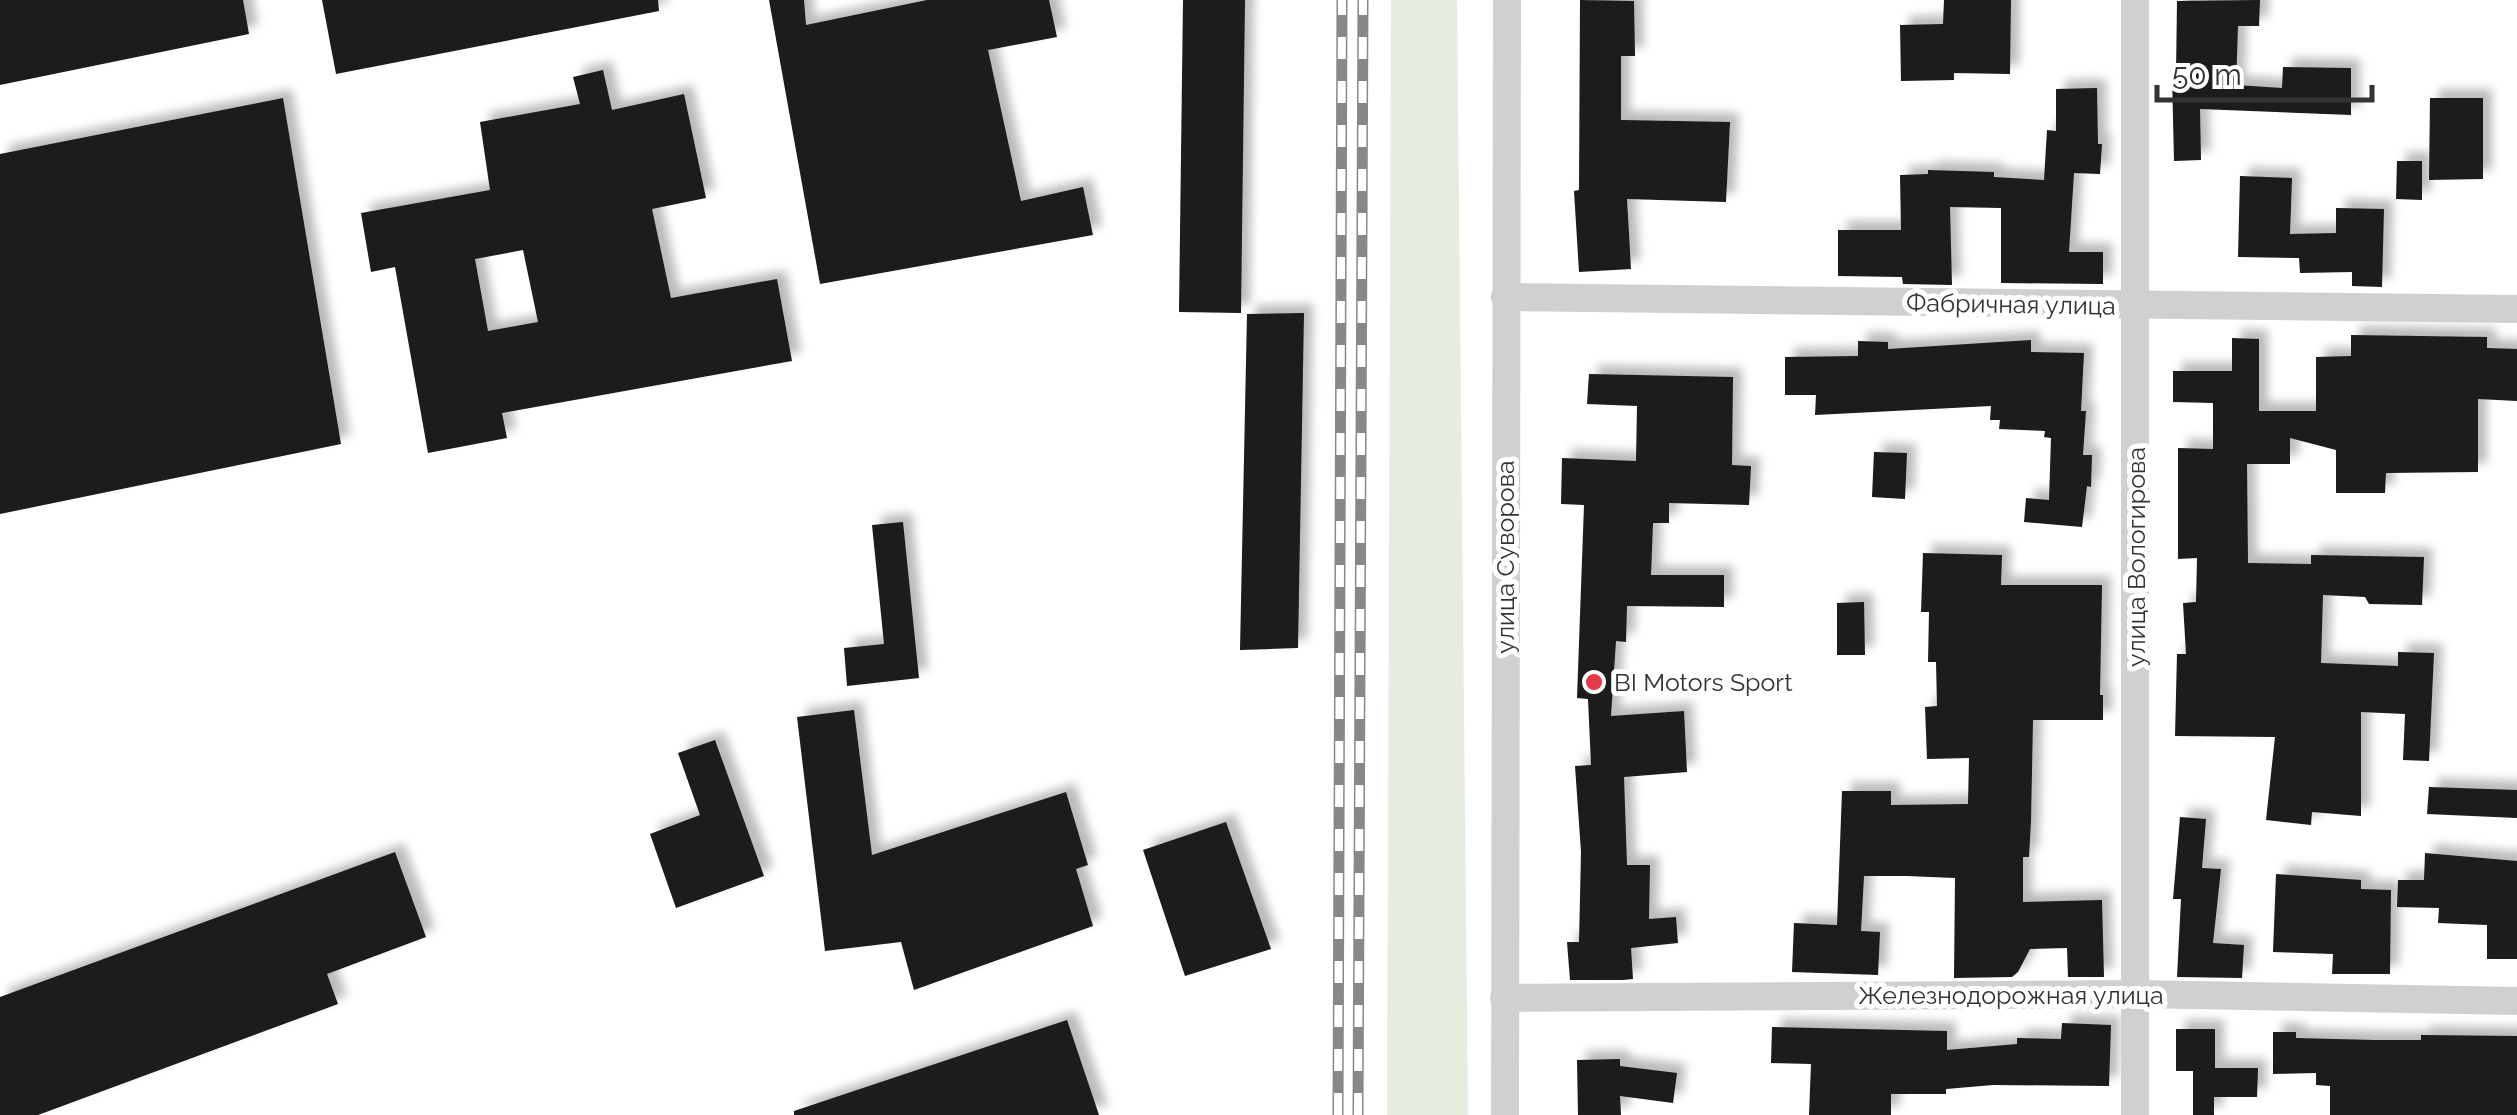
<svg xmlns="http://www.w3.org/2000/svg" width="2517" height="1115" font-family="Raleway,sans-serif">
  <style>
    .green { fill: #e6ecdf }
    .building { fill: #1a1a1a; fill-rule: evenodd; filter: url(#shadow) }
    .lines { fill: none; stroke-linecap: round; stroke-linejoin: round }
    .minor { stroke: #d0d0d0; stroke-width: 28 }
    .rail-casing { stroke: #888; stroke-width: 11 }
    .rail { stroke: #fff; stroke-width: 8; stroke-dasharray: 22; stroke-linecap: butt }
    .poi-dot { fill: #e63946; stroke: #fff; stroke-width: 4 }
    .labels { text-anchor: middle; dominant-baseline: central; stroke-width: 10; stroke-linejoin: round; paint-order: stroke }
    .street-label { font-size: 25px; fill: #333; stroke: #fff }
    .poi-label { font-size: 25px; fill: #333; stroke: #fff; text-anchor: start }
  </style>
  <defs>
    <filter id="shadow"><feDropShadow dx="9" dy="-9" stdDeviation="5" flood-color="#0004"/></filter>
  </defs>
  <rect width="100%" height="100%" fill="#fff"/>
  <polygon class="green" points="1391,0 1457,0 1468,1115 1387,1115"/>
  <g class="building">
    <polygon points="0,0 243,0 249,34 0,85"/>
    <polygon points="322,0 658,0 659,11 336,74"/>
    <polygon points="769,0 804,0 806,25 927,0 1049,0 1057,37 988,50 1021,201 1083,187 1093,235 820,284"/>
    <polygon points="1183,0 1245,0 1241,313 1179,312"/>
    <polygon points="1580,0 1634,1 1635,56 1621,56 1621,120 1730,122 1726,202 1627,199 1631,269 1579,272 1574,191 1579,190"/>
    <polygon points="1944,0 2011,0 2010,74 1954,73 1954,80 1901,81 1900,25 1943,24"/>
    <polygon points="2260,0 2259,26 2238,26 2236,85 2282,88 2283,67 2351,68 2351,115 2200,109 2201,160 2174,161 2172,75 2176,75 2177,1"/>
    <path d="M603 70 612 110 684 94 706 198 652 209 671 298 777 279 792 361 502 413 507 438 428 453 395 267 371 272 361 213 490 190 480 122 580 104 573 77ZM523 250 538 322 488 331 475 259Z"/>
    <polygon points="2097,88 2098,144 2102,144 2100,174 2074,173 2069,252 2103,252 2103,284 2001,283 2001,208 1950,207 1952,285 1903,284 1902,277 1838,276 1838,230 1901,230 1900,175 1928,174 1928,170 1994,172 1994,177 2044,180 2047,130 2056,131 2056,89"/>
    <polygon points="283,98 341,444 0,514 0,154"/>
    <polygon points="2430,98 2483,98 2483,179 2429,180"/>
    <polygon points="2397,161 2422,161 2422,200 2396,199"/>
    <polygon points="2240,176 2292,178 2290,234 2336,233 2336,208 2384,209 2382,287 2352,286 2352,272 2300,273 2299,258 2238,257"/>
    <polygon points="1304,313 1298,648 1240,650 1247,314"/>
    <polygon points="2351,335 2487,337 2487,348 2517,349 2517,401 2478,399 2478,472 2386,473 2385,493 2336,493 2336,450 2290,438 2290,464 2247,464 2248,563 2311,564 2311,555 2424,557 2422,605 2369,604 2365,597 2323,595 2321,663 2398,666 2398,652 2434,653 2429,761 2403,760 2405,714 2361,712 2361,816 2312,812 2311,825 2266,820 2275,737 2175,736 2177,654 2186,654 2183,603 2196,602 2197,558 2178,559 2178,448 2213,449 2213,403 2173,402 2173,371 2232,371 2232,338 2259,339 2259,411 2316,411 2316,357 2351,356"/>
    <polygon points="2031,340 2031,352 2084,353 2081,411 2086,411 2083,455 2092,455 2091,487 2087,486 2082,527 2024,522 2026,498 2049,500 2051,438 2044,437 2045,431 1999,429 2000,420 1990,420 1991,406 1815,415 1816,395 1785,395 1785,357 1858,356 1858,341 1888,342 1888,349"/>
    <polygon points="1589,374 1733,377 1732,465 1751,466 1749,505 1669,503 1669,523 1653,523 1651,575 1724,575 1724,607 1627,606 1626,642 1616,641 1611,716 1684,711 1687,772 1624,777 1627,865 1650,865 1649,919 1676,917 1678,943 1631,948 1633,979 1623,980 1570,980 1567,942 1579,942 1581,852 1575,766 1591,765 1588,699 1577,698 1584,505 1561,504 1562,458 1636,461 1637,406 1587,404"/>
    <polygon points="1874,452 1907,453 1905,499 1872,497"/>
    <polygon points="903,522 919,678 847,686 844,648 884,644 872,525"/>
    <polygon points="1923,553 2002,555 2001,585 2102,585 2100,695 2103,695 2103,720 2033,720 2031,821 2029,857 2023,857 2023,902 2102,900 2104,977 2068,977 2067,948 2030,949 2018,972 2012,977 1954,978 1955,878 1907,876 1864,876 1861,931 1880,932 1878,975 1792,972 1794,923 1837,925 1842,791 1891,791 1891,805 1968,804 1969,758 1927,759 1925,707 1937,706 1936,662 1928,662 1929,612 1921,612"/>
    <polygon points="1864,602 1865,655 1837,655 1837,603"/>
    <polygon points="854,710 872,855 1066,792 1088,865 1076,869 1093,926 914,990 901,942 825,951 797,717"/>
    <polygon points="715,740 764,876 676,908 650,834 700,815 678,753"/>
    <polygon points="2429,787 2517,790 2517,818 2427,814"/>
    <polygon points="2180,817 2206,819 2202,868 2221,869 2213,943 2244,945 2242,978 2177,977 2181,899 2173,899"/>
    <polygon points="1226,822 1271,949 1185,976 1143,850"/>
    <polygon points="395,852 426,937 327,974 338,1004 38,1115 0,1115 0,997"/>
    <polygon points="2425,853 2517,861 2517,959 2487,959 2487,925 2438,923 2439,908 2397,907 2398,880 2424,880"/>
    <polygon points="2276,874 2361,880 2361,889 2391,890 2390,974 2332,974 2333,954 2273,952"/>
    <polygon points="1067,1020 1099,1115 794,1115 794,1111"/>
    <polygon points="2062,1023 2111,1025 2109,1086 1993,1085 1946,1089 1946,1094 1891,1094 1891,1115 1809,1115 1811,1064 1771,1063 1772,1027 1947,1031 1947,1050 2017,1044 2017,1038 2061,1039"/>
    <polygon points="2176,1029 2215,1029 2215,1068 2258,1068 2257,1097 2214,1097 2214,1115 2193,1115 2193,1071 2176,1071"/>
    <polygon points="2273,1032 2296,1032 2296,1038 2375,1040 2421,1040 2421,1035 2517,1036 2517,1115 2330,1115 2330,1086 2316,1085 2316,1073 2273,1074"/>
    <polygon points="1620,1059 1620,1066 1677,1073 1673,1103 1620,1096 1621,1115 1578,1115 1577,1060"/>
  </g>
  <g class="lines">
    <g class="minor">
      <polyline points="1505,297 2517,309"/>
      <polyline points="1504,998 2135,994 2517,1001"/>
      <polyline points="1505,1115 1507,0"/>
      <polyline points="2135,1115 2135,0"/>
    </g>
    <g class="rail-casing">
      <g id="rail">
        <polyline points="1338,1115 1342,0"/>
        <polyline points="1358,1115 1363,0"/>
      </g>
    </g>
    <use href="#rail" class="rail"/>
  </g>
  <circle class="poi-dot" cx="1594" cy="682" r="10"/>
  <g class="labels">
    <g class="street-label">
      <text transform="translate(2011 304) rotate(1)">Фабричная улица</text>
      <text transform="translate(1505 557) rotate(-90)">улица Суворова</text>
      <text transform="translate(2136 557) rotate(-90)">улица Вологирова</text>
      <text x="2011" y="995">Железнодорожная улица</text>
    </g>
    <g class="poi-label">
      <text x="1614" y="682">BI Motors Sport</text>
    </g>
  </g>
  <path d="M2157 85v15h215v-15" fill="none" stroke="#333333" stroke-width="5"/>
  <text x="2172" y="85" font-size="30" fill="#333333" stroke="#ffffff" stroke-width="8" paint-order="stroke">50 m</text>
</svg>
